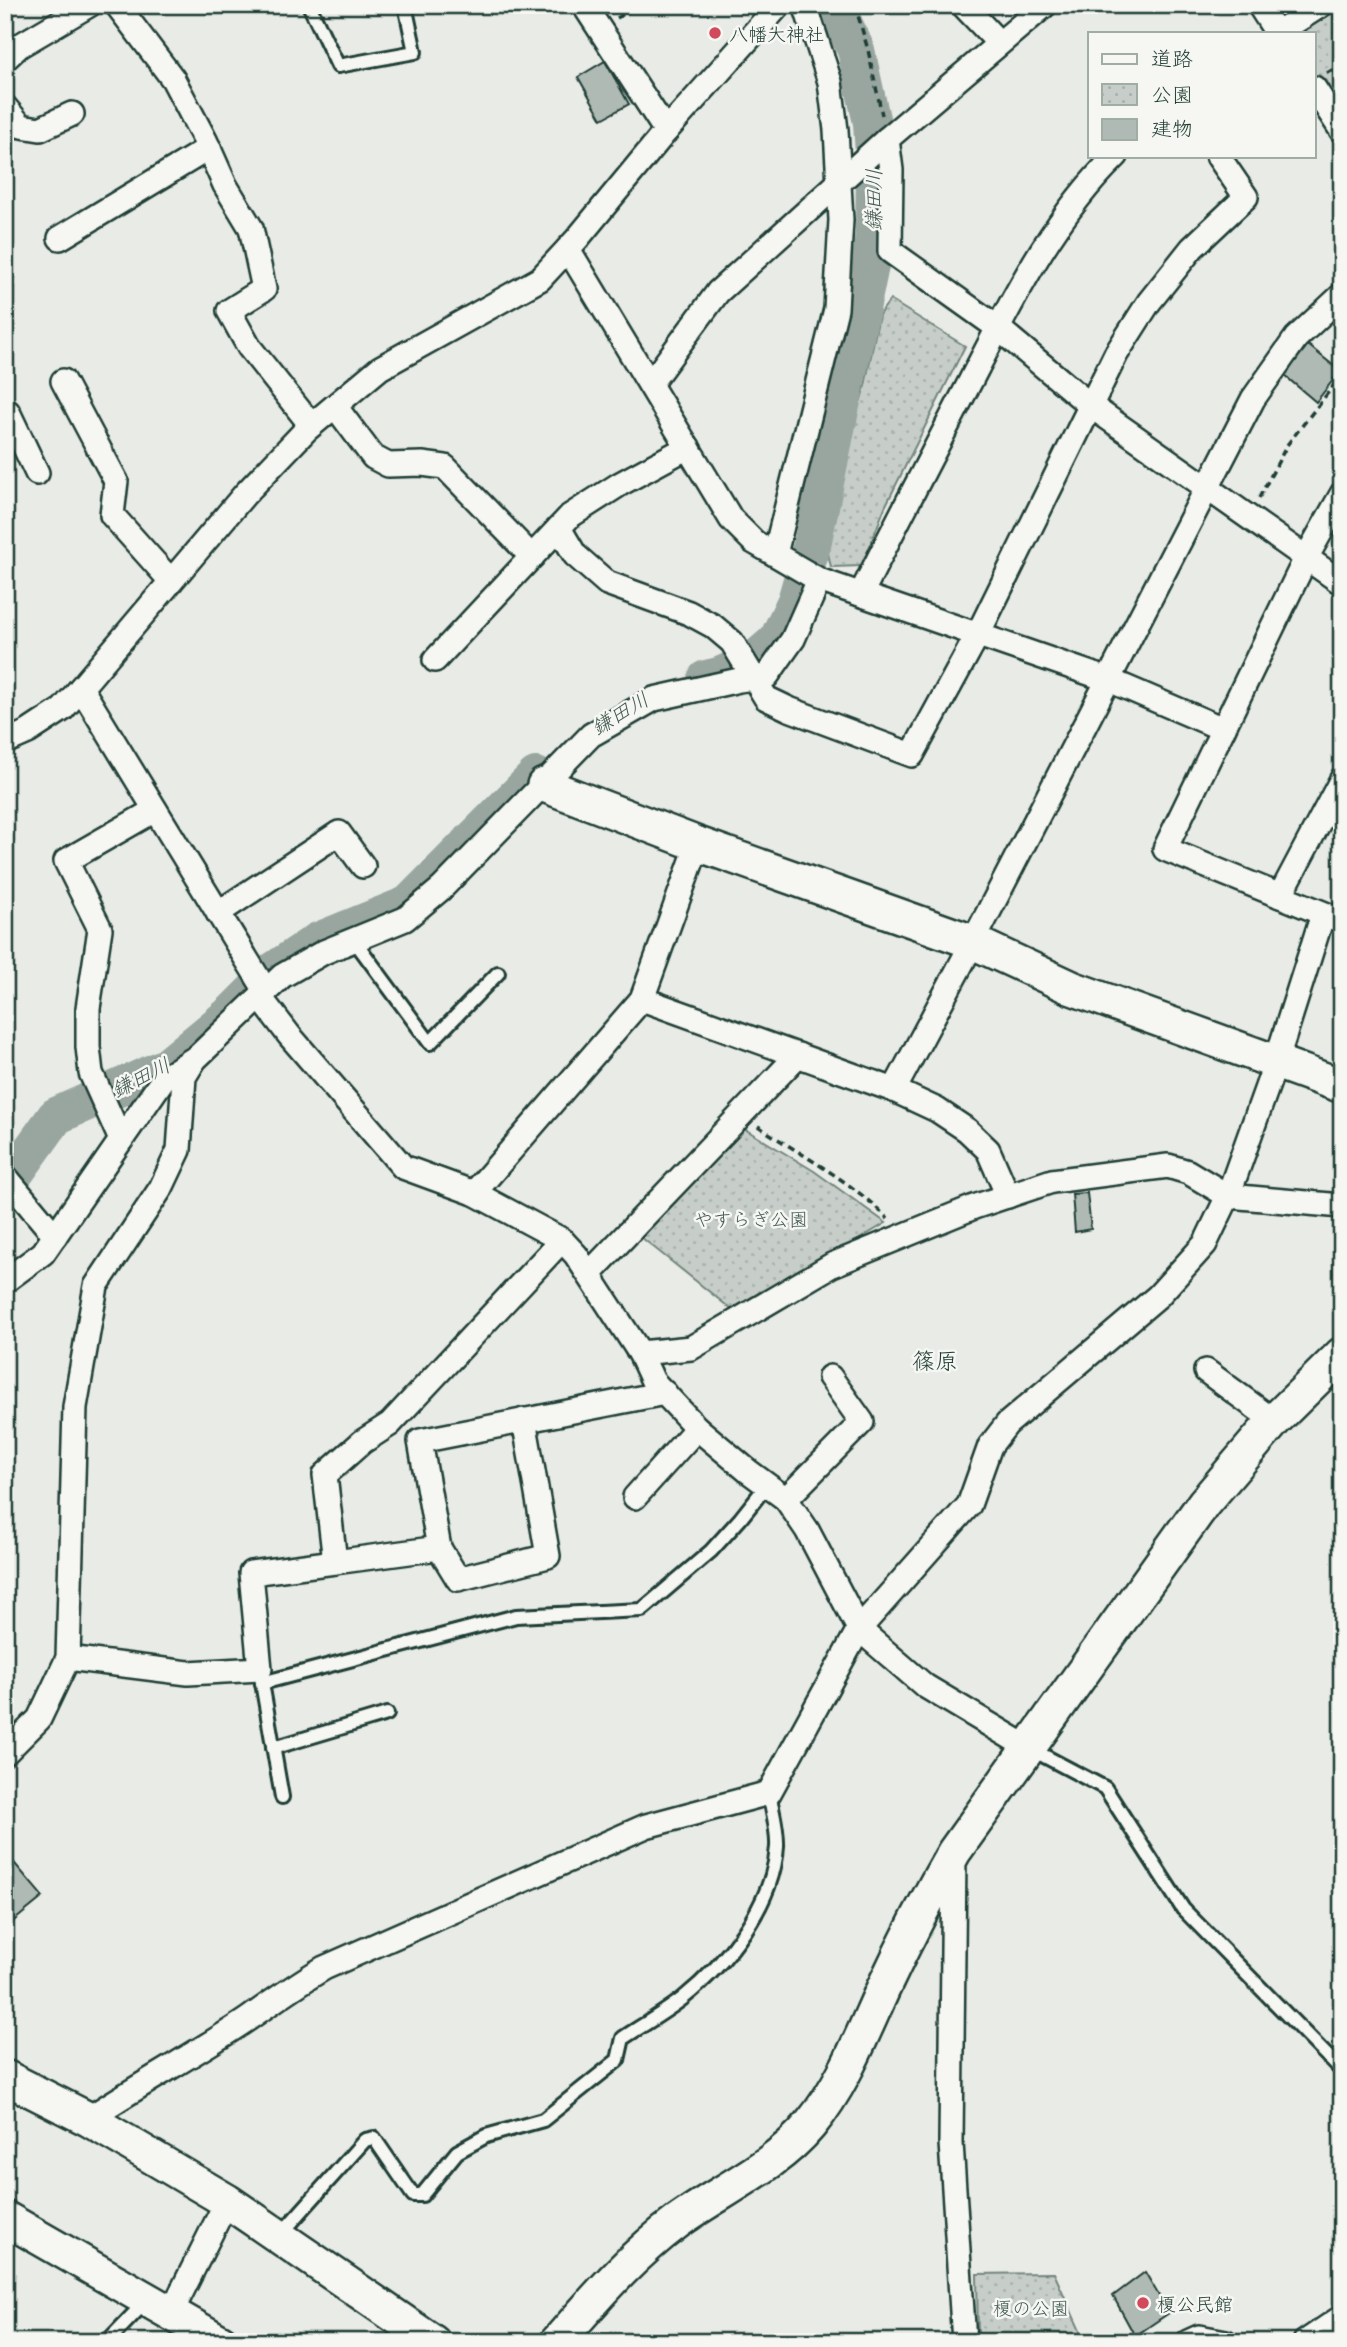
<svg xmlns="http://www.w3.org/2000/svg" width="1347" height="2347" font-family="'Playpen Sans','Klee One',sans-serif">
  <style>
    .park { fill: url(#park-dots); stroke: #73867e; stroke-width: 2 }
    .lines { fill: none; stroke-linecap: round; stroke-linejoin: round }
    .river { stroke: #99a6a0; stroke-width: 38 }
    .building { fill: #b0bab5; stroke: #1f3d34; stroke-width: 2 }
    .lane-casing { stroke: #1f3d34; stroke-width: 18 }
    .street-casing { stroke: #1f3d34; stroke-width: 28 }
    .secondary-casing { stroke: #1f3d34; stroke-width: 38 }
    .path { stroke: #1f3d34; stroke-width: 3.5; stroke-dasharray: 7 5; stroke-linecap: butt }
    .lane { stroke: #f6f6f2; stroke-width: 12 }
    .street { stroke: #f6f6f2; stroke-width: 23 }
    .secondary { stroke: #f6f6f2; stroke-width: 33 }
    .poi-dot { fill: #d1495b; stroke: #f6f6f2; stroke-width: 2.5 }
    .labels { text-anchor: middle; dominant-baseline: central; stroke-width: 5; stroke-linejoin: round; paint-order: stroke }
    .poi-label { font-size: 19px; fill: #1f3d34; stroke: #f6f6f2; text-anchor: start }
    .park-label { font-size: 19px; fill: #415a52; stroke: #f6f6f2 }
    .water-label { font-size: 21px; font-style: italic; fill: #445c54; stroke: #f6f6f2 }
    .quarter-label { font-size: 23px; fill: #1f3d34; stroke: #f6f6f2 }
  </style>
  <defs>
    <pattern id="park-dots" width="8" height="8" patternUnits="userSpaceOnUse" patternTransform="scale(1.75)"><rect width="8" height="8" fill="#c7cec9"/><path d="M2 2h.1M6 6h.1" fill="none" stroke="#aab2ad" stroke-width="1.8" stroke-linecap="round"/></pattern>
  </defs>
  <rect width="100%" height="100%" fill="#e9ebe7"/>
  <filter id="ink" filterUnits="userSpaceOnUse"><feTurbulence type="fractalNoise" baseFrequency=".0143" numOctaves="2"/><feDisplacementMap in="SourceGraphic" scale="14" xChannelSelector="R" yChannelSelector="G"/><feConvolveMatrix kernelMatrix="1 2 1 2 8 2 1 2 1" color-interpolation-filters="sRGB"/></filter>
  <g filter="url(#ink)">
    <g class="park">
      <polygon points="1328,5 1342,5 1342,123 1314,81 1314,33 1285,33"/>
      <polygon points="890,300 965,346 885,507 862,566 831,567 825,539 840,469 865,386 879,315"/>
      <polygon points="738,1125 814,1171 886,1223 736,1313 637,1234"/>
      <polygon points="1054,2273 1085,2342 978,2342 977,2274"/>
    </g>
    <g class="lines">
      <g class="river">
        <polyline points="706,679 719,676 755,660 777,641 796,601 812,545 871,261 874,233 875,169 872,123 856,50 835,5"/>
        <polyline points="5,1187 56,1116 168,1066 231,1014 275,970 318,941 409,904 536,776"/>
      </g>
    </g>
    <g class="building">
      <polygon points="605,61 629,104 602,119 578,77"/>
      <polygon points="1308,345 1340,371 1316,402 1284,375"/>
      <polygon points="1087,1193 1091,1229 1075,1232 1072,1194"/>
      <polygon points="5,1852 43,1897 5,1928"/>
      <polygon points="1145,2272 1169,2313 1135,2336 1113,2296"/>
    </g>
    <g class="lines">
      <g class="lane-casing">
        <g id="lane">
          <polyline points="309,5 338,66 415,52 405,5"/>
          <polyline points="354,940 430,1043 498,973"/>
          <polyline points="261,1677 282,1797"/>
          <polyline points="262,1683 516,1616 642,1610 711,1551 740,1519 767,1485"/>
          <polyline points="273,1748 387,1714"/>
          <polyline points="1031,1749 1105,1788 1183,1909 1342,2071"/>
          <path d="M281 2234 365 2140 374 2138 413 2195H422L457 2152 486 2136 543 2120 618 2060 623 2038C643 2025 664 2013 682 1999 726 1964 773 1905 777 1847 778 1829 772 1810 769 1793"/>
          <polyline points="107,2342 147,2300"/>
        </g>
      </g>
      <g class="street-casing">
        <g id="street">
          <polyline points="117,5 173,79 205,140 225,185 251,228 264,289 229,311 249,347 311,425"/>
          <polyline points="584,5 666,131"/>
          <polyline points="963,5 999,43"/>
          <polyline points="1259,5 1277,33 1321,5"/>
          <polyline points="5,59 19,46 89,5"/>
          <polyline points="1314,88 1342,131"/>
          <polyline points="5,107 21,126 40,129 72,114"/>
          <polyline points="887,139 891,170 890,251 998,328 1091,406 1342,583"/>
          <polyline points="60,238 209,148"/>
          <polyline points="568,249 731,519 754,542 819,580 1109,680 1223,729"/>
          <polyline points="63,381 116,481 112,515 171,581"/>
          <polyline points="650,384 718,292 887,139 1045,5"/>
          <polyline points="335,406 373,457 388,465 422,464 445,467 532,557"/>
          <polyline points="5,413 8,412 37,473"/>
          <polyline points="1342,494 1306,558 1165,849 1342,921"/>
          <polyline points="559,528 575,555 607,583 689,613 713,626 732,642 766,698 789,709 912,755 978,634 1116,354 1149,302 1192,248 1246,197 1218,156"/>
          <polyline points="775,554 836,309 841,220 836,130 830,82 805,5"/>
          <path d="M861 594C897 522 934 451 971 380 1012 301 1052 218 1116 156"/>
          <polyline points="435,660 570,516 620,484 688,447"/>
          <polyline points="81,688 266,991"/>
          <polyline points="5,742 28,732 63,709 245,494 306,430 380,368 540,279 577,239 666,131 779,5"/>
          <polyline points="1280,896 1342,779"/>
          <polyline points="218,913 339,833 363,866"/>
          <polyline points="260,997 289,1035 403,1167 474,1193 562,1240 576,1255 640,1353 691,1348 832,1265 974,1207 1052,1181 1168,1166 1188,1172 1228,1196 1342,1206"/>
          <polyline points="642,999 894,1090 937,1110 967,1130 988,1150 1008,1196"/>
          <polyline points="894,1090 973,942 1253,399 1296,338 1342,295"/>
          <polyline points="121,1140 91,1073 88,1047 88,1008 100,929 66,861 155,810"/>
          <polyline points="5,1176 55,1236"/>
          <polyline points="474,1193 642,999 698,844"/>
          <polyline points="589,1274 798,1055"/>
          <polyline points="5,1281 43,1253 164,1078 192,1060"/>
          <polyline points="640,1353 653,1381 697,1428 748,1471 786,1499 807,1530 859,1629 925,1686 1027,1747"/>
          <polyline points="1206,1371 1274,1421"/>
          <polyline points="635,1497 697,1428"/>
          <polyline points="786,1499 862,1422 830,1377"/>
          <polyline points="439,1548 458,1579 548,1556 524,1420"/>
          <polyline points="335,1562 439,1548 420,1441 665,1393"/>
          <polyline points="68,1658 188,1673 260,1669 251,1573 335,1562 325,1475 362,1442 390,1424 562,1240"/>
          <polyline points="5,1753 39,1719 68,1658 75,1407 96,1286 161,1188 179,1150 184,1077 195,1059 282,976 324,952 405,919 442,888 591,735 654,699 739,680 767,676 793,639 819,580"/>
          <polyline points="954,1855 951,2143 964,2342"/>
          <path d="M88 2119C140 2084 196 2054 248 2019 273 2001 297 1984 324 1968L646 1826 769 1793 859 1629 969 1505 990 1446 1007 1424 1158 1296 1205 1244 1228 1196 1276 1062 1323 914"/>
          <polyline points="171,2313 227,2201"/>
          <polyline points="1188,2342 1199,2337 1226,2342"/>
          <polyline points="1305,2342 1342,2317"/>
        </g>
      </g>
      <g class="secondary-casing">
        <g id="secondary">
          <polyline points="544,785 698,844 973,942 1072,988 1342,1086"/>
          <polyline points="5,2077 88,2119 227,2201 433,2342"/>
          <polyline points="5,2218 221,2342"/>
          <path d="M557 2342C596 2298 630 2257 677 2222 721 2190 775 2167 810 2125 843 2085 862 2035 883 1989 905 1942 928 1897 954 1852L1204 1503 1274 1421 1342 1354"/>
        </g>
      </g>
      <g class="path">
        <polyline points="855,5 868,50 882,115"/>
        <polyline points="617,18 639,5"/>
        <polyline points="1327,73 1342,64"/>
        <polyline points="1259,498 1287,445 1342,375"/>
        <path d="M758 1126C801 1155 852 1181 888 1219"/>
      </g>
      <use href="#lane" class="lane"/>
      <use href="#street" class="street"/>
      <use href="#secondary" class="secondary"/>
    </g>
  </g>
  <g class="poi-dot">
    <circle cx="715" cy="33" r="7"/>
    <circle cx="1143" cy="2303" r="7"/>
  </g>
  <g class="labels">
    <g class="poi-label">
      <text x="729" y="33">八幡大神社</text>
      <text x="1157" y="2303">榎公民館</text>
    </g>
    <g class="park-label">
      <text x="751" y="1218">やすらぎ公園</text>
      <text x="1031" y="2307">榎の公園</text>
    </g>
    <g class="water-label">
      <text transform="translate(872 200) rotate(-90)">鎌田川</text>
      <text transform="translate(619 712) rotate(-31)">鎌田川</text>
      <text transform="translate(140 1076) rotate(-27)">鎌田川</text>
    </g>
    <g class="quarter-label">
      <text x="935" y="1359">篠原</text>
    </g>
  </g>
  <rect width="1347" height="2347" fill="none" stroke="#f6f6f2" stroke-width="28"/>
  <rect x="14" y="14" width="1319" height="2319" fill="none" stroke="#1f3d34" stroke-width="2.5" filter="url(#ink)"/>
  <rect x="1088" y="32" width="228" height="126" fill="#f6f6f2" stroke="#a0aca6" stroke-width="2"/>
  <rect x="1102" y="54" width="35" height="10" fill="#f6f6f2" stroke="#a0aca6" stroke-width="2"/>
  <text x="1151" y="66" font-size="21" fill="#1f3d34">道路</text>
  <rect x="1102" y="84" width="35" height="21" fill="url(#park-dots)" stroke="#a0aca6" stroke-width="2"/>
  <text x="1151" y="102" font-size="21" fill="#1f3d34">公園</text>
  <rect x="1102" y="119" width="35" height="21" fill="#b0bab5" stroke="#a0aca6" stroke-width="2"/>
  <text x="1151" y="136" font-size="21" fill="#1f3d34">建物</text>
</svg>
